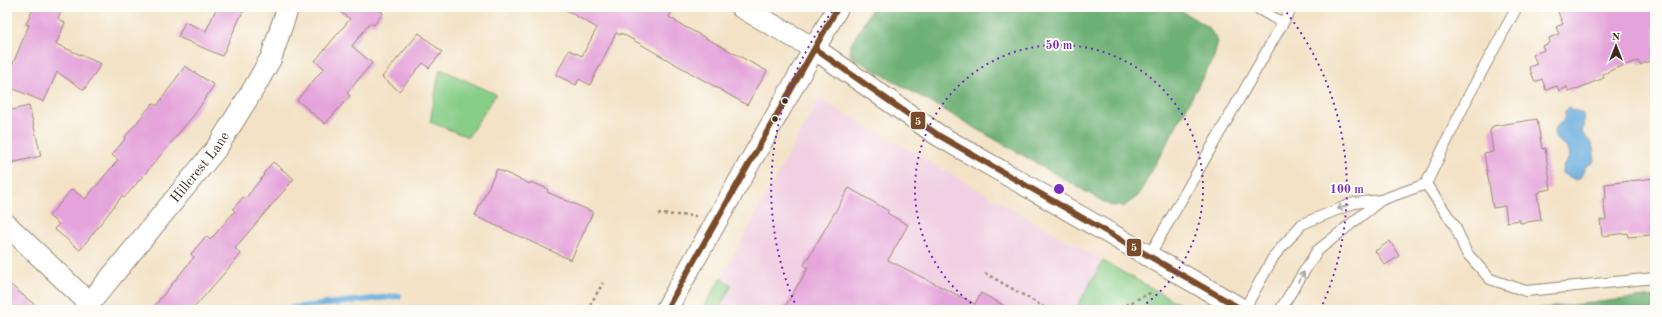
<svg xmlns="http://www.w3.org/2000/svg" width="1662" height="317" font-family="'Old Standard TT',serif">
  <style>
    .built { fill: #f1d0e3 }
    .green { fill: #87cd87; stroke: #617c52 }
    .forest { fill: #6db074; stroke: #546d49 }
    .water { fill: #67addd; stroke: #516c7e }
    .lines { fill: none; stroke-linecap: round; stroke-linejoin: round }
    .stream { stroke: #67addd; stroke-width: 6 }
    .building { fill: #e4a3da }
    .service-casing { stroke: #978672; stroke-width: 12 }
    .minor-casing { stroke: #978672; stroke-width: 23 }
    .path { stroke: #978672; stroke-width: 2.5; stroke-dasharray: 3 3; stroke-linecap: butt }
    .service { stroke: #fff; stroke-width: 10 }
    .minor { stroke: #fff; stroke-width: 21 }
    .bus-1-casing { stroke: #fdfcf7; stroke-width: 9 }
    .bus-1 { stroke: #7a4b2a; stroke-width: 6 }
    .oneway { stroke: #a79f9a }
    .ring { fill: none; stroke: #7b2cbf; stroke-width: 2; stroke-dasharray: 2 4 }
    .bus-dot { fill: #3b2a1e; stroke: #fdfcf7; stroke-width: 1.5 }
    .labels { text-anchor: middle; dominant-baseline: central; stroke-width: 4; stroke-linejoin: round; paint-order: stroke }
    .street-label { font-size: 14px; fill: #3b2a1e; stroke: #fdfcf7 }
    .centre { fill: #7b2cbf; stroke: #fdfcf7; stroke-width: 2 }
    .ring-label { font-size: 12px; text-anchor: middle; font-weight: bold; fill: #7b2cbf; stroke: #fdfcf7; stroke-width: 4; stroke-linejoin: round; paint-order: stroke }
    .line-badge { stroke: #fdfcf7; stroke-width: 1.5 }
    .badge-label { font-size: 11px; text-anchor: middle; font-weight: bold; fill: #fff }
  </style>
  <rect width="100%" height="100%" fill="#fdfcf7"/>
  <filter id="ink" filterUnits="userSpaceOnUse"><feTurbulence type="fractalNoise" baseFrequency=".025" numOctaves="2"/><feDisplacementMap in="SourceGraphic" scale="8" xChannelSelector="R" yChannelSelector="G"/><feConvolveMatrix kernelMatrix="1 2 1 2 8 2 1 2 1" color-interpolation-filters="sRGB"/></filter>
  <filter id="wash" filterUnits="userSpaceOnUse"><feTurbulence type="fractalNoise" baseFrequency=".012" numOctaves="4" result="noise"/><feDisplacementMap in="SourceGraphic" scale="16" xChannelSelector="R" yChannelSelector="G"/><feGaussianBlur stdDeviation="0.9" result="paint"/><feColorMatrix in="noise" values="0 0 0 0 0 0 0 0 0 0 0 0 0 0 0 0 0 1.4 0 .05"/><feComposite in="paint" operator="in"/></filter>
  <g filter="url(#wash)">
    <rect width="100%" height="100%" fill="#f3e2c6"/>
    <polygon class="built" points="819,99 1103,261 1075,310 718,310 732,285 721,278"/>
    <g class="green">
      <polygon points="440,69 496,94 468,137 430,122"/>
      <polygon points="1103,261 1191,310 1075,310"/>
      <polygon points="721,278 732,285 718,310 702,310"/>
    </g>
    <g class="forest">
      <polygon points="873,7 1175,7 1208,27 1218,41 1214,57 1138,196 1123,207 1109,205 850,56 851,44"/>
      <polygon points="1655,296 1655,310 1525,310"/>
    </g>
    <path class="water" d="M1570 107 1572 110C1590 113 1583 120 1582 133L1592 144 1595 159 1592 163 1586 166C1582 172 1583 178 1576 180L1562 173C1562 165 1569 161 1570 153 1566 142 1557 145 1554 132L1555 128 1564 120 1565 111Z"/>
    <g class="lines">
      <polyline class="stream" points="288,310 292,308 399,296"/>
    </g>
    <g id="blocks">
      <g class="building">
        <polygon points="34,7 63,7 58,18 65,23 56,44 101,64 84,90 57,72 44,102 7,86 7,78 29,25 26,24"/>
        <polygon points="217,7 245,7 222,56 178,37 185,22 206,31"/>
        <polygon points="333,7 382,7 379,10 383,13 374,25 370,23 352,46 372,63 347,93 350,96 325,124 297,100 324,68 315,61 350,19"/>
        <polygon points="561,7 659,7 671,13 669,17 676,21 676,22 767,71 747,105 621,33 620,35 616,33 590,85 579,79 576,85 556,75 569,50 582,56 597,28"/>
        <polygon points="1556,7 1655,7 1655,59 1640,65 1638,61 1619,67 1603,74 1604,78 1569,92 1567,87 1559,91 1557,86 1546,90 1542,79 1535,82 1529,67 1537,64 1533,55 1544,50 1542,46 1550,43 1549,38 1559,34 1556,27 1563,24"/>
        <polygon points="419,33 442,52 429,68 423,63 399,91 382,77"/>
        <polygon points="185,66 214,85 194,115 149,169 124,198 122,196 80,250 54,229 59,224 49,216 72,189 85,199 118,160 112,155 125,139 124,138 153,103 157,106"/>
        <polygon points="29,106 41,156 7,164 7,111"/>
        <polygon points="1537,119 1542,149 1545,148 1551,189 1540,191 1540,193 1537,193 1541,220 1520,223 1520,220 1507,222 1505,206 1493,208 1484,153 1493,152 1490,131 1493,126"/>
        <polygon points="273,162 294,179 235,248 241,254 192,310 151,310 194,257 191,254 206,236 210,240 235,211 233,209 243,197 245,199 264,175 263,174"/>
        <polygon points="497,169 530,184 531,182 548,189 547,192 593,212 571,260 475,216"/>
        <polygon points="1655,178 1655,224 1650,224 1652,235 1628,237 1627,233 1602,236 1600,220 1606,220 1603,199 1606,198 1605,184"/>
        <polygon points="849,188 889,211 887,213 908,225 888,260 975,304 981,293 1012,310 783,310 808,268 804,265"/>
        <polygon points="1390,241 1399,256 1385,265 1375,251"/>
        <polygon points="7,282 41,310 7,310"/>
      </g>
    </g>
  </g>
  <g filter="url(#ink)">
    <use href="#blocks" fill-opacity="0" stroke="#978672" stroke-width="1"/>
    <g class="lines">
      <g class="service-casing">
        <g id="service">
          <polyline points="1255,7 1283,23"/>
          <polyline points="1517,7 1469,95 1426,184 1455,226 1466,252 1490,279 1526,291 1655,278"/>
          <polyline points="1149,256 1292,7"/>
          <polyline points="1244,310 1274,256 1302,224 1354,203 1381,200 1426,184"/>
          <polyline points="1280,310 1317,251 1381,200"/>
        </g>
      </g>
      <g class="minor-casing">
        <g id="minor">
          <polyline points="741,7 815,49 938,135 1243,310"/>
          <polyline points="7,225 89,303"/>
          <path id="s1" d="M84 310 216 149 254 88 271 58 288 7"/>
          <polyline points="666,310 838,7"/>
        </g>
      </g>
      <g class="path">
        <polyline points="658,214 696,216"/>
        <polyline points="985,273 1049,310"/>
        <polyline points="587,310 603,283"/>
        <polyline points="1074,310 1076,307 1090,310"/>
        <polyline points="1109,310 1120,308 1152,292"/>
      </g>
      <use href="#service" class="service"/>
      <use href="#minor" class="minor"/>
      <g class="bus-1-casing">
        <g id="bus-1">
          <polyline points="815,49 938,135 1243,310"/>
          <polyline points="666,310 838,7"/>
        </g>
      </g>
      <use href="#bus-1" class="bus-1"/>
    </g>
    <defs><path id="oneway-shaft" d="M-6 0H5M1.5-3L5.5 0L1.5 3" fill="none" stroke-width="1.6" stroke-linecap="round" stroke-linejoin="round"/></defs>
    <g class="oneway">
      <use href="#oneway-shaft" transform="translate(1343 207) rotate(158)"/>
      <use href="#oneway-shaft" transform="translate(1301 277) rotate(-58)"/>
    </g>
  </g>
  <g class="ring">
    <path d="M981 310A144 144 0 1 1 1137 310"/>
    <path d="M797 308A288 288 0 0 1 835 8M1283 8A288 288 0 0 1 1321 308"/>
  </g>
  <g class="bus-dot">
    <circle cx="785" cy="101" r="3.5"/>
    <circle cx="775" cy="119" r="3.5"/>
  </g>
  <g class="labels">
    <g class="street-label">
      <text stroke="none"><textPath href="#s1" startOffset="184">Hillcrest Lane</textPath></text>
    </g>
  </g>
  <circle cx="1059" cy="189" r="6" class="centre"/>
  <g class="ring-label">
    <text x="1059" y="49">50 m</text>
    <text x="1347" y="193">100 m</text>
  </g>
  <g class="line-badge">
    <rect x="910" y="111" width="16" height="19" rx="4" fill="#7a4b2a"/>
    <rect x="1126" y="238" width="16" height="19" rx="4" fill="#7a4b2a"/>
  </g>
  <g class="badge-label">
    <text x="918" y="125">5</text>
    <text x="1134" y="251">5</text>
  </g>
  <rect width="1662" height="317" fill="none" stroke="#fdfcf7" stroke-width="24"/>
  <g transform="translate(1616 46)" stroke="#fdfcf7" stroke-width="3" paint-order="stroke">
  <path d="M0-3L7 15L0 10L-7 15Z" fill="#3b2a1e"/>
  <text y="-6" font-size="11" font-weight="bold" text-anchor="middle" fill="#3b2a1e">N</text>
  </g>
</svg>
